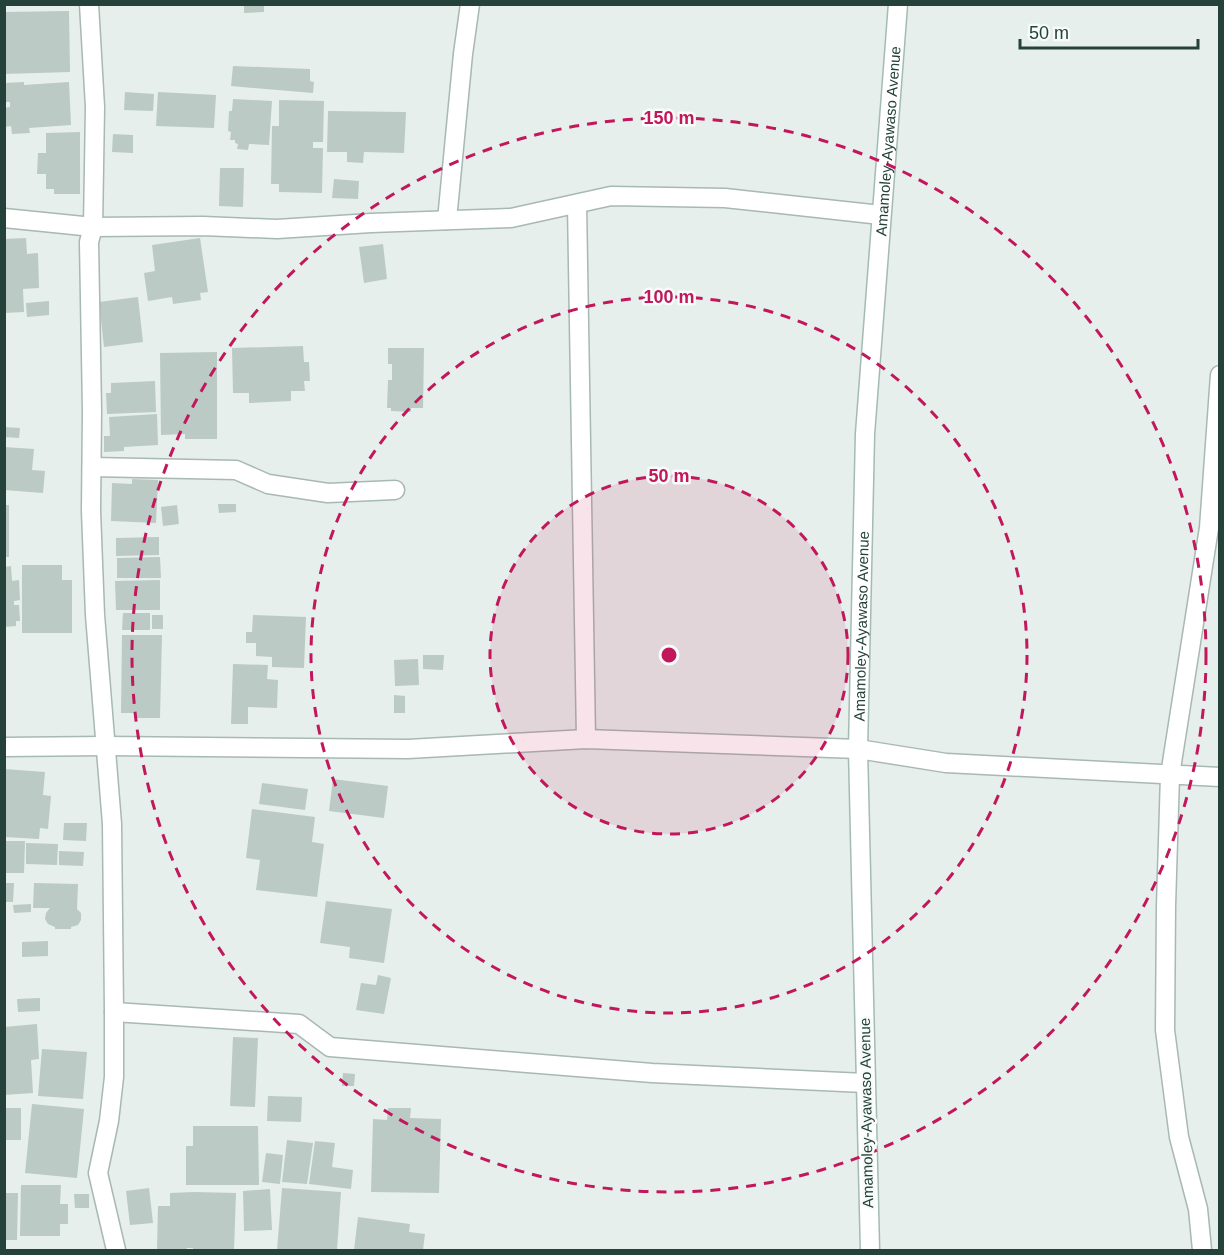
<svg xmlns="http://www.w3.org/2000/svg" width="1224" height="1255" font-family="Helvetica,sans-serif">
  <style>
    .building { fill: #bbcac4 }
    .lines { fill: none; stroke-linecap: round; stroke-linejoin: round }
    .street-casing { stroke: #a8b8b2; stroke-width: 21 }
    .secondary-casing { stroke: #a4bbb3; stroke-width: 21 }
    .street { stroke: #fff; stroke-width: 18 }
    .secondary { stroke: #fff; stroke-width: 18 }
    .ring { fill: none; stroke: #c2185b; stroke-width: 3; stroke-dasharray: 10 8 }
    .labels { text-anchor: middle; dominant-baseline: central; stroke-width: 5; stroke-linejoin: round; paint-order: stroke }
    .street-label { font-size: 15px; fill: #24423a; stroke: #f7fbf9 }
    .centre { fill: #c2185b; stroke: #f7fbf9; stroke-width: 3 }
    .ring-label { font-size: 18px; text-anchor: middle; font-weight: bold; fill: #c2185b; stroke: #f7fbf9; stroke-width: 5; stroke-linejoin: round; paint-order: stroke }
  </style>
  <rect width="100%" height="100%" fill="#e6efeb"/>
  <g class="building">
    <polygon points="244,4 264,4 264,12 244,13"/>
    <polygon points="69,11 70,72 4,74 4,12"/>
    <polygon points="233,66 310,69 310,81 314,82 313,93 231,86"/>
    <polygon points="24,82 24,85 69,82 71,125 29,128 30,133 12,134 11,126 5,127 4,108 10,107 10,102 4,102 4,83"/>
    <polygon points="125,92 154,94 153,111 124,110"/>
    <polygon points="158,92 216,95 214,128 156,126"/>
    <polygon points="233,99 272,101 269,145 249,144 248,150 237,149 238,144 235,143 235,140 230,140 231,132 228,131 229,111 232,111"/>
    <polygon points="279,100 324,101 323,142 313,142 313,148 323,148 322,193 279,192 279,184 271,184 272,126 279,126"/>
    <polygon points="328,111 406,112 404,153 364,152 363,163 347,162 347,152 327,152"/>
    <polygon points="80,132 80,194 54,194 54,189 46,189 46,174 37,174 38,153 46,153 46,133"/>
    <polygon points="113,134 133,135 133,153 112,152"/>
    <polygon points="220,168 244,168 243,207 219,206"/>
    <polygon points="334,179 359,181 358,199 332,198"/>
    <polygon points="26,238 27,254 38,253 39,288 23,289 24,312 4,313 4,239"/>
    <polygon points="200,238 208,292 200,293 201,300 173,304 172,297 148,301 144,273 155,271 152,245"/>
    <polygon points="383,244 387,279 364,283 359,247"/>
    <polygon points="138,297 143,342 104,347 99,302"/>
    <polygon points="49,301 49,315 27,317 26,303"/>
    <polygon points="303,346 304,362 309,362 310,381 304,381 305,391 291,391 291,401 249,403 249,393 233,393 232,348"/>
    <polygon points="388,348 424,348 423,408 411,408 411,412 391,411 391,408 387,408 388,380 392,380 392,364 388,364"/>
    <polygon points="217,352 217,439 185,439 185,434 161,435 160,353"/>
    <polygon points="155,381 156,412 107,414 106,393 111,393 111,383"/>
    <polygon points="157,414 158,445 124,447 124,451 104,452 104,436 110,436 109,417"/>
    <polygon points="4,427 20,428 19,438 4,437"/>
    <polygon points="4,447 34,449 32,470 45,471 43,493 4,490"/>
    <polygon points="132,479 158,480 156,523 111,521 112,483 132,484"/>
    <polygon points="218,504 236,504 236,512 219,513"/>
    <rect x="4" y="505" width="5" height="52"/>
    <polygon points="177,505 179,524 163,526 161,507"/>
    <polygon points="159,537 159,555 116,556 116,538"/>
    <polygon points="160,557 161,578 117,578 117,558"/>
    <polygon points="22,565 62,565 62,580 72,580 72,633 22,633"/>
    <polygon points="11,566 12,581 19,580 20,600 14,601 14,605 19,605 20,621 16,621 16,626 4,627 4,567"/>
    <polygon points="160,580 160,610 116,610 115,581"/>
    <polygon points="123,613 150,613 150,630 122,630"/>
    <rect x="152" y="615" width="11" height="14"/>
    <polygon points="253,615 306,617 304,668 272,667 272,657 256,656 256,643 246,643 246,632 252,632"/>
    <polygon points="122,635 162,635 160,718 134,718 134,713 121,713"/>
    <polygon points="423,655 444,655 443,670 423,669"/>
    <polygon points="418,659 419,685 395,686 394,660"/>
    <polygon points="233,664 268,665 267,679 278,680 277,708 248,707 248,724 231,724"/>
    <polygon points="394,695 405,696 405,713 394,713"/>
    <polygon points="4,769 45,772 43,795 51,796 48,829 40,828 39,839 4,837"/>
    <polygon points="333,779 388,786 384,818 329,811"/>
    <polygon points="262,783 308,789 305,810 259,804"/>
    <polygon points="252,809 315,817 312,842 324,844 317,897 256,890 260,860 246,858"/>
    <polygon points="64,823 87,823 86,841 63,840"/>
    <polygon points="4,841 25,841 24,873 4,873"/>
    <polygon points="26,843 58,844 57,865 26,864"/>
    <polygon points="59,851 84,852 83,866 59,865"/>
    <polygon points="4,883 14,883 13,902 4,902"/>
    <polygon points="34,883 78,884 77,909 81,913 81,920 78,925 71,927 71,929 55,929 55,927 48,924 45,919 46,913 50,908 33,908"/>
    <polygon points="326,901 392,909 384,963 349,958 350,947 320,943"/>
    <polygon points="31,904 31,912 14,913 13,905"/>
    <polygon points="48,941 48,956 22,957 22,942"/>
    <polygon points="378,975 391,978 384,1014 356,1010 361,983 376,985"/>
    <polygon points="40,998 40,1011 18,1012 17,999"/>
    <polygon points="37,1024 39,1059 31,1060 33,1093 4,1095 4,1027"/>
    <polygon points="233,1037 258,1038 255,1107 230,1106"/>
    <polygon points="42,1049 87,1052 83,1099 38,1096"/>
    <polygon points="343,1073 355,1074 354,1086 342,1086"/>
    <polygon points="268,1096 302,1097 301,1122 267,1121"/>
    <polygon points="32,1104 84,1109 77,1178 25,1173"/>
    <rect x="4" y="1108" width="17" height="32"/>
    <polygon points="388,1108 411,1108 410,1118 441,1119 439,1193 371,1192 373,1119 387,1120"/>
    <polygon points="193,1126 258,1126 259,1185 186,1185 186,1146 193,1146"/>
    <polygon points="287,1140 313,1143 307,1184 282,1182"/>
    <polygon points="315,1141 335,1143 332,1167 353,1170 351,1189 309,1184"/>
    <polygon points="266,1153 283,1155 280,1184 262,1182"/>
    <polygon points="21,1185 61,1185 60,1204 68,1204 68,1224 60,1224 60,1236 20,1236"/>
    <polygon points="149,1188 153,1223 130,1225 126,1191"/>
    <polygon points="282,1188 341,1192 337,1250 277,1250"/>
    <polygon points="270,1189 272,1230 244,1231 243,1191"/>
    <polygon points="194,1192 236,1193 234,1250 193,1250 193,1248 187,1248 186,1250 157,1250 158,1206 170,1206 170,1193"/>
    <polygon points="4,1193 18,1193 17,1240 4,1240"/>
    <polygon points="74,1194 89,1194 89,1208 75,1208"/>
    <polygon points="358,1217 410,1224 409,1232 425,1234 423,1250 354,1250"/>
  </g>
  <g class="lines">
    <g class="street-casing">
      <g id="street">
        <polyline points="89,4 95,107 93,227 89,242 92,411 91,511 95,615 112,824 114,1012 114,1077 109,1121 98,1173 116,1250"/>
        <polyline points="577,204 586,739"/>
        <polyline points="4,218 93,227 203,226 277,229 371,223 511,218 611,196 725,198 881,215"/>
        <polyline points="447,220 463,54 470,4"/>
        <polyline points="92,467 236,470 268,484 328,493 395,490"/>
        <polyline points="4,747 105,746 408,749 586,739 858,749 946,763 1220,777"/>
        <polyline points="114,1012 299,1024 330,1047 652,1073 865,1083"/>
        <polyline points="1202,1250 1198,1209 1179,1137 1165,1030 1166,906 1170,775 1209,528 1220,375"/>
      </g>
    </g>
    <g class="secondary-casing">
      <g id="secondary">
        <path id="s1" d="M870 1250 858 749 865 434 898 4"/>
      </g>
    </g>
    <use href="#street" class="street"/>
    <use href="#secondary" class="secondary"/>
  </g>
  <circle cx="669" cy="655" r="179" fill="#c2185b" fill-opacity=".12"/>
  <g class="ring">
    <circle cx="669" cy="655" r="179"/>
    <circle cx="669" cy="655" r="358"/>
    <circle cx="669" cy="655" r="537"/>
  </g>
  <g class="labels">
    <g class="street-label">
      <text stroke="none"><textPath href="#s1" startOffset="1110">Amamoley-Ayawaso Avenue</textPath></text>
      <text stroke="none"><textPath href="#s1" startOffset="624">Amamoley-Ayawaso Avenue</textPath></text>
      <text transform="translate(866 1113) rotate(-91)">Amamoley-Ayawaso Avenue</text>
    </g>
  </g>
  <circle cx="669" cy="655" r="9" class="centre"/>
  <g class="ring-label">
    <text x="669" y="124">150 m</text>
    <text x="669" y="303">100 m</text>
    <text x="669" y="482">50 m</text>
  </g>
  <rect width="1224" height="1255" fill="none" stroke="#24423a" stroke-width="12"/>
  <path d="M1020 39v9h178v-9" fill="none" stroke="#24423a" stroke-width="3"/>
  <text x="1029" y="39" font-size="18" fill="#24423a" stroke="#f7fbf9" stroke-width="4.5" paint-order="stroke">50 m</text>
</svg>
